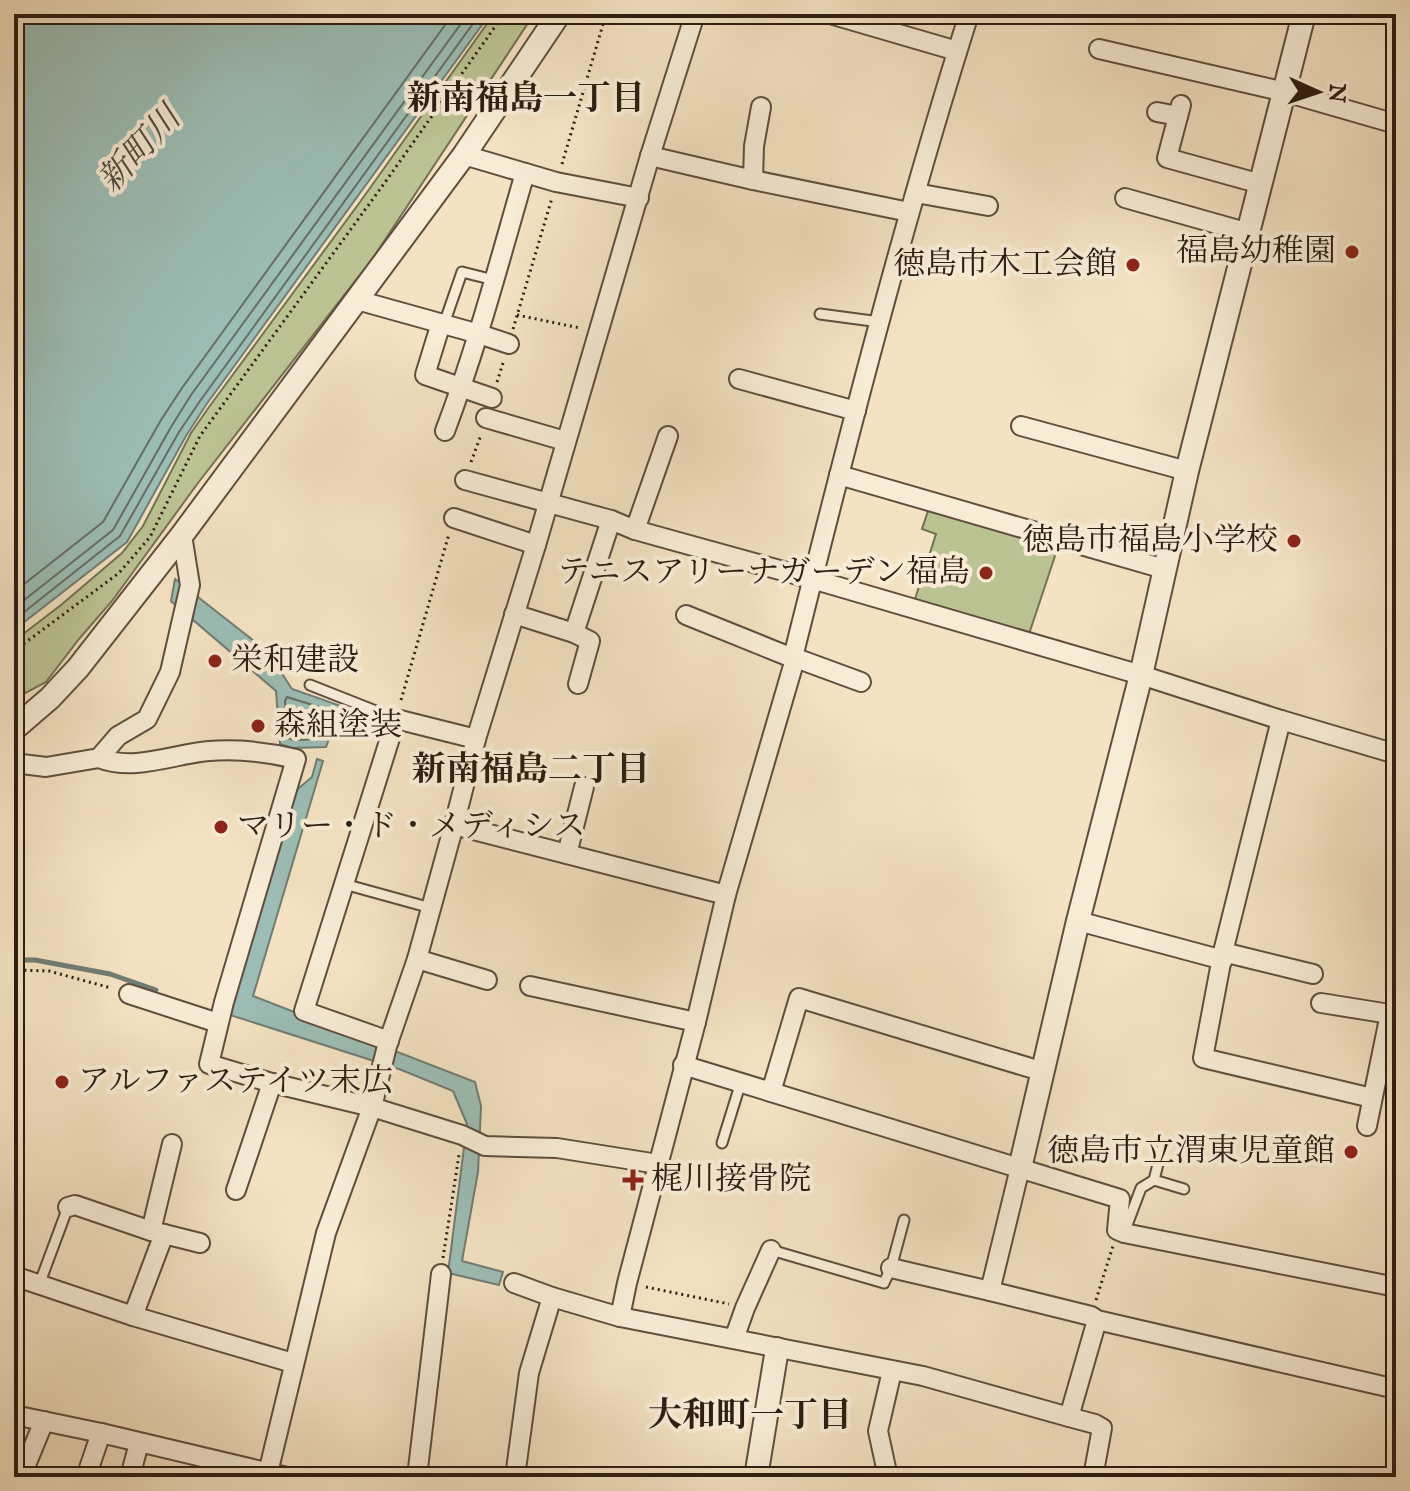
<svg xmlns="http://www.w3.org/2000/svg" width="1410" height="1491" font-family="'IM FELL English','Noto Serif JP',serif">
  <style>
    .green { fill: #bcc393; stroke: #747052; stroke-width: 2 }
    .water { fill: #9cbdb5; stroke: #707d74; stroke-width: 2 }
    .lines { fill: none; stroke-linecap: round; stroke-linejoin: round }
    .shore { stroke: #646d64; stroke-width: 2 }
    .stream { stroke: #707d74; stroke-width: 5 }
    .service-casing { stroke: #5f4e3e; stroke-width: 13 }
    .minor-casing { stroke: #5f4e3e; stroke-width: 22 }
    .tertiary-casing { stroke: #5f4e3e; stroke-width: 26 }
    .path { stroke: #2d1d12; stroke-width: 3; stroke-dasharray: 2 4; stroke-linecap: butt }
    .service { stroke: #f8ecd7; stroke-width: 9 }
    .minor { stroke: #f8ecd7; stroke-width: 18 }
    .tertiary { stroke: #f8ecd7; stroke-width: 22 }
    .poi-dot { fill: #8f2418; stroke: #f8ecd7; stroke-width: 3 }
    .labels { text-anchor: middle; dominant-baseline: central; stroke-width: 8; stroke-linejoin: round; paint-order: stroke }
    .poi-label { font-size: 32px; fill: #2d1d12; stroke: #f8ecd7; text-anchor: end }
    .neighbourhood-label { font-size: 34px; font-weight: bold; fill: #2d1d12; stroke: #f8ecd7 }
    .water-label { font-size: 34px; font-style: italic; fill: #4e4d43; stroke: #f8ecd7 }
  </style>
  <rect width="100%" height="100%" fill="#f4e2c2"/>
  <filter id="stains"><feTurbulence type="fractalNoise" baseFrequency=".0025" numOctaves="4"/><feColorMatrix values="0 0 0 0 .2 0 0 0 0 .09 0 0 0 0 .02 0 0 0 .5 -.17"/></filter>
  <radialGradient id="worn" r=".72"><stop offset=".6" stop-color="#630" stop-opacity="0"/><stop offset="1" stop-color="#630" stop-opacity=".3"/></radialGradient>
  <g class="green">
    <polygon points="494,14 534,14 373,258 198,483 112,601 79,639 46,682 14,699 14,641 61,605 122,553 143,526 191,433 209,407 360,202"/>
    <polygon points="930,505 1058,547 1028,637 915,599 936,534 922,529"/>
  </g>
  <g class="water">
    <polygon points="14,14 490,14 206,405 186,436 127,542 14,630"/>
    <polygon points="175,579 268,652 292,689 341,706 326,747 292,748 280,744 276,691 171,601"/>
    <polygon points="317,759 323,761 253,996 475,1082 481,1106 478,1172 462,1261 503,1272 499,1285 448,1273 467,1124 453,1091 399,1069 230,1015 293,793 312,777"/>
  </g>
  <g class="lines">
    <g class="shore">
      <polyline points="14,592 103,522 161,420 182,388 453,14"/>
      <polyline points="14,608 113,530 171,427 191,395 468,14"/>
      <polyline points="14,620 120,536 179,432 200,401 480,14"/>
      <polygon points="287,697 329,710 330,714 320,739 293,740 288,738 285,701"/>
    </g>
    <polyline class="stream" points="14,960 35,960 110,974 156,990"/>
    <g class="service-casing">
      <g id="service">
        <polyline points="820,314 880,322"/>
        <polyline points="444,324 462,272 494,280"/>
        <polyline points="310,685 396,719"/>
        <polyline points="344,884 431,908"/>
        <polyline points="722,1143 741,1082"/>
        <polyline points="1154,1180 1184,1189"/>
        <polyline points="1124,1233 1141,1188 1154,1180 1162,1148"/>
        <polyline points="771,1250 884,1283 891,1268 904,1220"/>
        <polyline points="39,1285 68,1207"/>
      </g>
    </g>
    <g class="minor-casing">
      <g id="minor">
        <polyline points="830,14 957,51"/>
        <path d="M969 14C902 226 847 441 793 657L795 659 726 895 696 1022 627 1283 620 1317 923 1376 1069 1417"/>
        <polyline points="1099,49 1285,92 1396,124"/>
        <polyline points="1181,105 1167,158 1261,184"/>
        <polyline points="761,107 754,146 753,180 909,212"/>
        <polyline points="1157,112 1178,116"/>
        <polyline points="464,155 556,182 639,198"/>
        <polyline points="650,156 753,180"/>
        <polyline points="916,193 988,206"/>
        <polyline points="1125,198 1249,233"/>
        <polyline points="357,300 479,334 509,344"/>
        <polyline points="441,323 425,375 492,398"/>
        <polyline points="739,379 856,411"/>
        <polyline points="486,418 565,441"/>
        <polyline points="1021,426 1187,471"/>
        <path d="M445 431C477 347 500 259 525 173"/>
        <polyline points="839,475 1164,569"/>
        <polyline points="465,480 611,520 635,530 812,579 1141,675 1281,720 1396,754"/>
        <polyline points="454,518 536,545"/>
        <polyline points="635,530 668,436"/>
        <polyline points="514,614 574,633 590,641 578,684"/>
        <polyline points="686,615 795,659"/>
        <polyline points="574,633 611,520"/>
        <polyline points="793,657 861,682"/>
        <polyline points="1281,720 1223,952 1203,1058 1372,1098"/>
        <path d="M99 758C135 772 173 754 209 751 238 749 268 752 296 759L224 1002 209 1064 272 1083 372 1107 462 1135 485 1146 557 1148 658 1164"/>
        <polyline points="14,763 46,767 99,758 118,736 147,719 170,672 190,585 182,535"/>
        <polyline points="454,825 726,895"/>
        <polyline points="567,854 584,787"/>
        <polyline points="1078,921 1223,960"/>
        <polyline points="1223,952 1313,974"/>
        <polyline points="417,959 487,980"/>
        <polyline points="530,986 696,1022"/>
        <polyline points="129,994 218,1023"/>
        <polyline points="1321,1003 1396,1015"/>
        <polyline points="389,1041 304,1011 396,719 476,739"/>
        <polyline points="683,1065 1120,1199 1117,1230 1124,1233 1396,1287"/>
        <polyline points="771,1092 799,998 1044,1072"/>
        <polyline points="1367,1126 1390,1014"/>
        <polyline points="1020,1168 990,1291 1091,1316 1097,1320 1396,1389"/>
        <polyline points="236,1190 272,1083"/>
        <polyline points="68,1207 75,1205 151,1231 164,1234"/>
        <polyline points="151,1231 172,1144"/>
        <polyline points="891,1268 990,1291"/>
        <polyline points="14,1276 133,1316 293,1363"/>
        <polyline points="514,1283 552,1297 620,1317"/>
        <polyline points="133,1316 164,1234 200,1243"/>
        <polyline points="734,1339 745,1308 771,1250"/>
        <polyline points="14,1415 101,1433 287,1477"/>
        <polyline points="21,1477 44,1421"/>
        <polyline points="86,1477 101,1433"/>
        <polyline points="130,1477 139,1443"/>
        <polyline points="267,1477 326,1233 372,1107 387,1046 417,959 454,825 476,739 536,545 650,156 695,14"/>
        <polyline points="417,1477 441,1274"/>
        <polyline points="515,1477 529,1373 552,1297"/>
        <polyline points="888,1477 878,1431 892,1371"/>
        <polyline points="1093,1477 1102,1428 1095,1424 1069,1417 1097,1320"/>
      </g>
    </g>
    <g class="tertiary-casing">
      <g id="tertiary">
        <polyline points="14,729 50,698 78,668 182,535 464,155 559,14"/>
        <polyline points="1020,1168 1078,921 1141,675 1187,471 1304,14"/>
        <polyline points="756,1477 777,1349"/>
      </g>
    </g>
    <g class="path">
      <polyline points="562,164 606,14"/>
      <polyline points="517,315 580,328"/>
      <polyline points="513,329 552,198"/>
      <polyline points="497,382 503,363"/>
      <polyline points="471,462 481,435"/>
      <polyline points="14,651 119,573 150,537 200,436 386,181 504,14"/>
      <polyline points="401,700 449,534"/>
      <polyline points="14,973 16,970 49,971 111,988"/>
      <polyline points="443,1258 459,1155"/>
      <polyline points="646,1287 729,1304"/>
      <polyline points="1096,1300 1113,1246"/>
      <polyline points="1393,1327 1396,1327"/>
    </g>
    <use href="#service" class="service"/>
    <use href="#minor" class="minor"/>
    <use href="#tertiary" class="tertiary"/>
  </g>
  <g class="poi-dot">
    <circle cx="1352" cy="252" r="8"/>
    <circle cx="1133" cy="265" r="8"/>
    <circle cx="1294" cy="541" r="8"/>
    <circle cx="986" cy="573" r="8"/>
    <circle cx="215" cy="661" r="8"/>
    <circle cx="258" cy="726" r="8"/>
    <circle cx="221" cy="827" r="8"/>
    <circle cx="62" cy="1082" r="8"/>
    <circle cx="1351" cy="1152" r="8"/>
    <path d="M629 1168h8v8h8v8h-8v8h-8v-8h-8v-8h8z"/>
  </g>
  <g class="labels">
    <g class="poi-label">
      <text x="1336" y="252">福島幼稚園</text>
      <text x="1117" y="265">徳島市木工会館</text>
      <text x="1278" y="541">徳島市福島小学校</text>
      <text x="970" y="573">テニスアリーナガーデン福島</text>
      <text x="231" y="661" text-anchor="start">栄和建設</text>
      <text x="274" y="726" text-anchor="start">森組塗装</text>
      <text x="237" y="827" text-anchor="start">マリー・ド・メディシス</text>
      <text x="78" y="1082" text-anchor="start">アルファステイツ末広</text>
      <text x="1335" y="1152">徳島市立渭東児童館</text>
      <text x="651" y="1180" text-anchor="start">梶川接骨院</text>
    </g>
    <g class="neighbourhood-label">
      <text x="526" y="99">新南福島一丁目</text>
      <text x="531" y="770">新南福島二丁目</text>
      <text x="750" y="1416">大和町一丁目</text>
    </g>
    <g class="water-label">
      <text transform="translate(140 150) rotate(-47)">新町川</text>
    </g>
  </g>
  <rect width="1410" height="1491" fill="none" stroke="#f4e2c2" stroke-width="48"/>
  <rect x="16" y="16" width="1378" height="1459" fill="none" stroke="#2d1d12" stroke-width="4"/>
  <rect x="24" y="24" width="1362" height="1443" fill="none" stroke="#2d1d12" stroke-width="2"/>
  <g transform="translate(1318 92) rotate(93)" stroke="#f8ecd7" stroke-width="6" paint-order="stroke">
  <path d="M0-6L14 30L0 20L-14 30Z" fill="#2d1d12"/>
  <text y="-12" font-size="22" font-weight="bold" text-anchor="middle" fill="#2d1d12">N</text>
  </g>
  <rect width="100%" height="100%" filter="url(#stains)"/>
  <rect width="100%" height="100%" fill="url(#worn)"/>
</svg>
